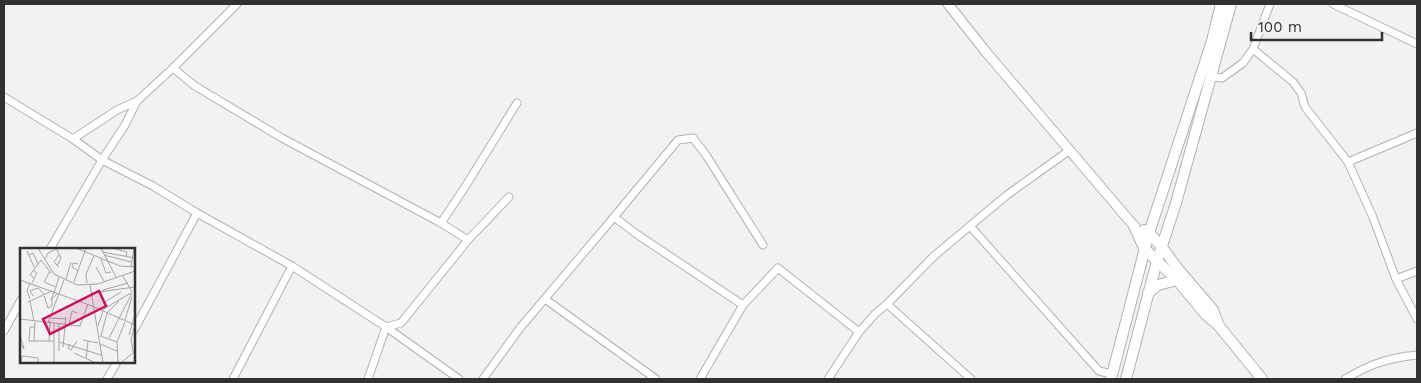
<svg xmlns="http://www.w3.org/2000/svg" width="1421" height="383" font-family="'Work Sans',sans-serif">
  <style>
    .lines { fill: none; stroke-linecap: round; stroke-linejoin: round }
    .minor-casing { stroke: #b2b1b4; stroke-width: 9 }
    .tertiary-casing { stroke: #b2b1b4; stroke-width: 11 }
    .secondary-casing { stroke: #b2b1b4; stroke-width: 12 }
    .minor { stroke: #fff; stroke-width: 7 }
    .tertiary { stroke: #fff; stroke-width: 9 }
    .secondary { stroke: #fff; stroke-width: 10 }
    .inset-road { fill: none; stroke: #a5a4a6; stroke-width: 1 }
    .view { fill: #c2185b; fill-opacity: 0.15; stroke: #c2185b; stroke-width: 2.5 }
    .inset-edge { fill: none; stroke: #313132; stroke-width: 2.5 }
  </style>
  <rect width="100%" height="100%" fill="#f2f1f4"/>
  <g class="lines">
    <g class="minor-casing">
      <g id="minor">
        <polyline points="1333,4 1417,44"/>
        <polyline points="1253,49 1293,82 1301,93 1305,107 1348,162 1372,215 1396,279 1417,319"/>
        <polyline points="173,68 195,86 282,138 441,223 468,240"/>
        <polyline points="1211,77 1222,78 1243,63 1253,49 1270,4"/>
        <polyline points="4,97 73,139 102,160 153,186 197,213 292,266 386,327 459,379"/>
        <polyline points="73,139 117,110 137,101 173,68 237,4"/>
        <polyline points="1348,162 1417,133"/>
        <polyline points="614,217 638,235 743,305 778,268 859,332"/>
        <polyline points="441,223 465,187 517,103"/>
        <polyline points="970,226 1099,371 1112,374"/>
        <polyline points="50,249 102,160 125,125 137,101"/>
        <polyline points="1396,279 1417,271"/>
        <polyline points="545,299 656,379"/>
        <polyline points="887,304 971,379"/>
        <polyline points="134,330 197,213"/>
        <polyline points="4,331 21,300"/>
        <polyline points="107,379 117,362"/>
        <polyline points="233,379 292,266"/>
        <polyline points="368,379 386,327 401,323 468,240 509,197"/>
        <polyline points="483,379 520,328 614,217 678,140 693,138 706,155 763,245"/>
        <polyline points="700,379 743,305"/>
        <polyline points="828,379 859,332 875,314 887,304 934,256 1007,195 1070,150"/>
        <path d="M1345 379C1370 364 1388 358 1417 355"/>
      </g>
    </g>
    <g class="tertiary-casing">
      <polyline id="tertiary" points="948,4 986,52 1134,226"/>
    </g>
    <g class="secondary-casing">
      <g id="secondary">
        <polyline points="1134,226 1144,248 1157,261 1177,280 1206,315 1219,326 1262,379"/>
        <polyline points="1144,230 1149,233 1161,246 1178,269 1213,310 1219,326"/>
        <polyline points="1148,293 1158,285 1177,280"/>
        <polyline points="1111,379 1149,233 1212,41 1221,4"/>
        <polyline points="1126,379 1157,261 1176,203 1231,4"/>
      </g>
    </g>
    <use href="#minor" class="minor"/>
    <use href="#tertiary" class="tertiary"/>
    <use href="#secondary" class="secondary"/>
  </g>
  <g transform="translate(20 248)">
    <rect width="115" height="115" fill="#f2f1f4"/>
    <path class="inset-road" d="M18 0 34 26 57 37 78 36 115 23M36 0 41 10 37 18M56 0 100 18 115 19M81 0 96 29M93 0 107 4 106 9M7 3 14 19M82 4 115 10M9 7 13 5 18 16M39 7 34 14 39 19M84 7 111 14M25 11 28 5 36 1M81 11 86 25 91 24M76 19 84 33M111 19 114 0M30 23 24 34 36 39 39 29M58 23 52 19 53 15 58 16M103 28 112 44M14 30 10 27 21 12 31 25M46 31 51 14M0 32 72 58M54 34 66 0M12 35 17 25 13 22M67 35 66 26 74 8M70 37 83 115M36 39 31 52 38 45M71 45 115 39M82 45 83 42 108 35M13 48 10 43 18 40 25 47M24 48 28 60 32 58V52M10 51 7 43 10 35M10 53 14 73M8 54 32 43M83 55 101 44M72 58 115 77M82 62 111 45M31 70 46 71M0 71 60 78 68 56M105 72 112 49M28 75 44 32M49 77 52 63 57 65M78 78 83 63M15 79H10L9 93H34M0 87 4 101 2 98M109 87 115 67M80 88 97 94M81 88 87 65 99 53M89 90 112 45M63 92 78 95M14 93 15 74M29 93 30 73M39 94 81 107M50 96 48 100 51 102 57 93M80 96 97 103M43 99 46 69M39 103V75M113 104 111 91 115 77M54 105 76 115M66 111 68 93M1 115 2 108 18 110V114M34 115V75M81 115H102M98 115 97 94 105 74M101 115 115 103"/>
    <path class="view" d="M79 43 86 58 30 86 23 71Z"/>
    <rect width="115" height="115" class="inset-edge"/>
  </g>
  <rect width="1421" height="383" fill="none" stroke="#313132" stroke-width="10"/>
  <path d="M1251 32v8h131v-8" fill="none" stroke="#313132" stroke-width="2.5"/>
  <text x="1258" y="32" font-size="15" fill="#313132" stroke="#f2f1f4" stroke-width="4" paint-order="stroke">100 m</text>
</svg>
